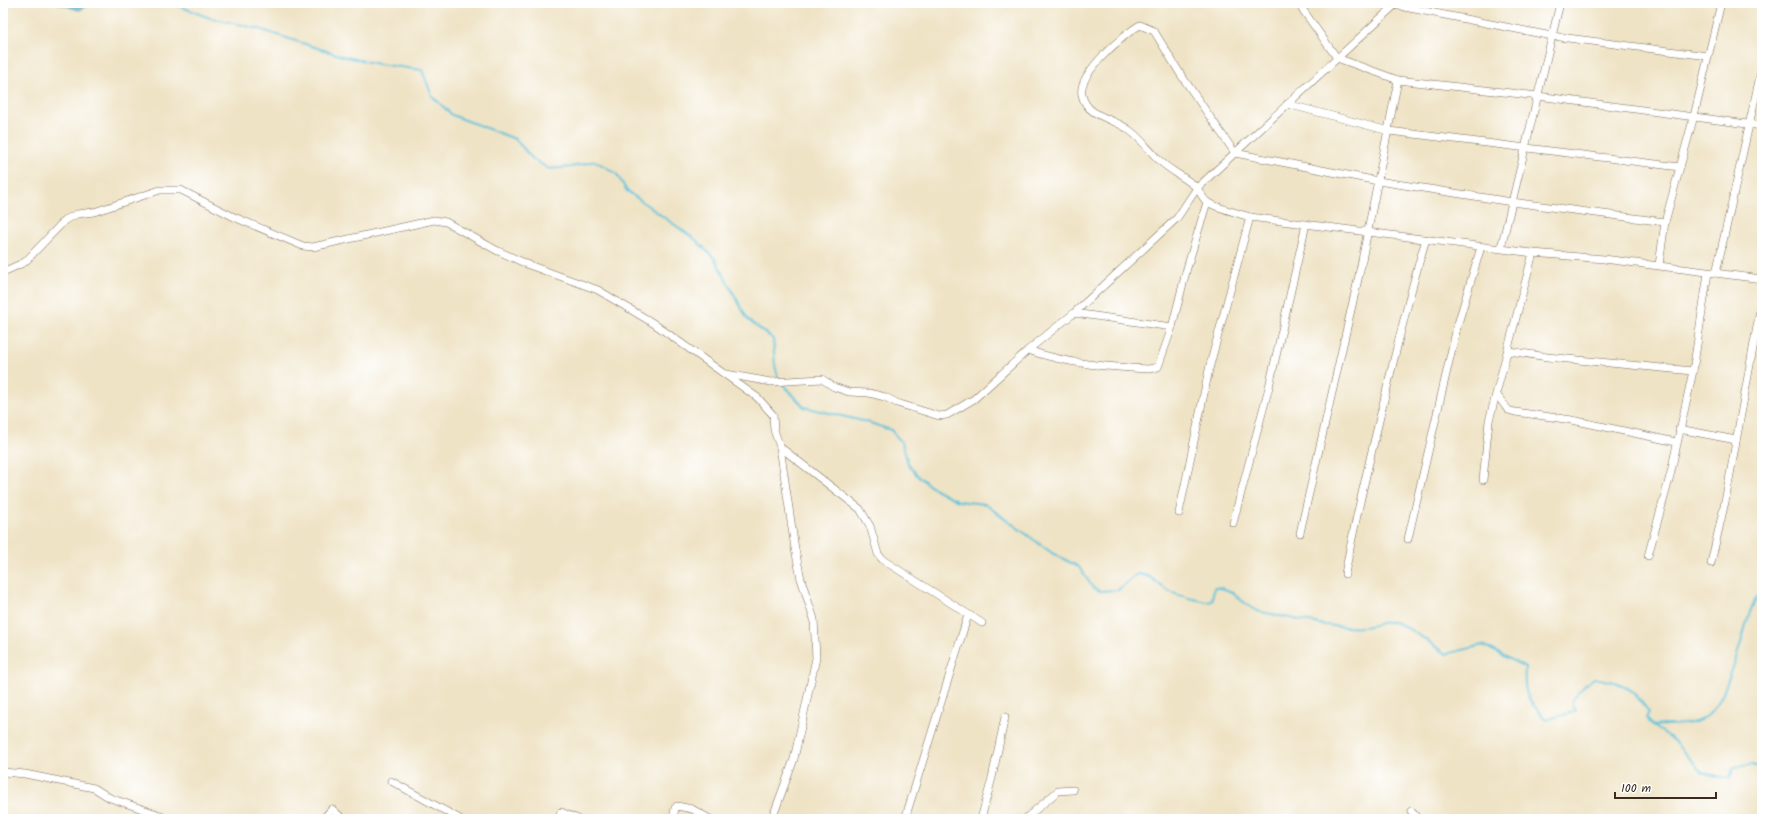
<svg xmlns="http://www.w3.org/2000/svg" width="1765" height="822" font-family="Kalam,sans-serif">
  <style>
    .water { fill: #5dc2db; stroke: #4c767c }
    .lines { fill: none; stroke-linecap: round; stroke-linejoin: round }
    .stream { stroke: #5dc2db; stroke-width: 2 }
    .minor-casing { stroke: #7a6b58; stroke-width: 8 }
    .minor { stroke: #fff; stroke-width: 7 }
  </style>
  <rect width="100%" height="100%" fill="#fff"/>
  <filter id="ink" filterUnits="userSpaceOnUse"><feTurbulence type="fractalNoise" baseFrequency=".025" numOctaves="2"/><feDisplacementMap in="SourceGraphic" scale="8" xChannelSelector="R" yChannelSelector="G"/><feConvolveMatrix kernelMatrix="1 2 1 2 8 2 1 2 1" color-interpolation-filters="sRGB"/></filter>
  <filter id="wash" filterUnits="userSpaceOnUse"><feTurbulence type="fractalNoise" baseFrequency=".012" numOctaves="4" result="noise"/><feDisplacementMap in="SourceGraphic" scale="16" xChannelSelector="R" yChannelSelector="G"/><feGaussianBlur stdDeviation="0.9" result="paint"/><feColorMatrix in="noise" values="0 0 0 0 0 0 0 0 0 0 0 0 0 0 0 0 0 1.4 0 .05"/><feComposite in="paint" operator="in"/></filter>
  <g filter="url(#wash)">
    <rect width="100%" height="100%" fill="#efe3c5"/>
    <polygon class="water" points="56,3 94,3 79,10"/>
    <g class="lines">
      <g class="stream">
        <polyline points="171,3 207,17 259,29 342,56 378,64 422,70 432,96 452,115 515,139 533,159 549,169 571,167 595,161 616,173 627,191 696,240 715,259 748,320 773,339 775,366 779,380"/>
        <path d="M782 383 804 407 867 422 891 430 902 443 908 463 916 474 930 486 958 501 985 504 1052 553 1079 567 1093 588 1100 591 1118 590 1137 574C1156 576 1154 583 1167 590 1179 597 1194 599 1207 602L1212 601 1214 588C1234 585 1244 609 1261 612 1293 618 1328 629 1361 627 1374 627 1385 619 1397 623 1411 628 1433 645 1446 654L1483 645 1525 667C1523 696 1528 699 1546 720L1576 711 1573 708 1572 701 1584 686 1594 678C1626 683 1630 686 1649 712L1646 718 1653 726 1670 737 1702 772 1729 779 1734 767 1753 765 1762 769"/>
        <path d="M1653 726C1669 724 1694 727 1707 716 1727 700 1742 637 1750 612 1753 604 1758 595 1762 587"/>
      </g>
    </g>
  </g>
  <g filter="url(#ink)">
    <g class="lines">
      <g class="minor-casing">
        <g id="minor">
          <polyline points="1298,3 1337,58 1398,80 1538,96 1762,126"/>
          <polyline points="1393,4 1394,5 1552,36 1708,56"/>
          <polyline points="1287,104 1389,131 1680,167"/>
          <path d="M1665 222 1512 202 1378 181 1235 153 1181 75 1154 31 1140 25C1124 34 1077 74 1082 95 1087 118 1115 118 1129 130 1141 138 1149 151 1159 160 1170 171 1185 177 1196 187 1200 191 1202 198 1207 202 1214 207 1241 214 1250 217L1533 253 1604 259 1762 279"/>
          <polyline points="1501,248 1560,3"/>
          <polyline points="1659,265 1665,222 1694,116 1721,3"/>
          <polyline points="3,272 25,262 65,220 77,214 94,212 160,190 181,190 234,217 303,246 313,247 434,220 446,222 496,250 529,265 598,290 653,323 758,398 773,415 774,430 780,447 860,509 870,526 878,554 883,560 982,623"/>
          <polyline points="1716,273 1762,67"/>
          <polyline points="1074,313 1172,327"/>
          <path d="M1028 350C1067 364 1108 367 1149 369L1158 367 1172 327 1187 268 1207 202"/>
          <polyline points="1509,351 1547,357 1693,371"/>
          <polyline points="726,374 771,382 822,379 834,387 849,392 869,393 885,397 897,403 939,416 947,415 974,399 1028,350 1074,313 1177,218 1197,188 1397,3"/>
          <polyline points="1497,395 1508,410 1515,412 1572,420 1676,442"/>
          <polyline points="1679,429 1736,440"/>
          <polyline points="1483,480 1489,421 1533,253"/>
          <polyline points="1179,513 1210,365 1250,217"/>
          <polyline points="1233,523 1269,387 1306,224"/>
          <polyline points="1300,533 1359,275 1398,80"/>
          <polyline points="1408,539 1457,327 1481,247"/>
          <polyline points="1648,556 1670,476 1693,371 1708,273"/>
          <polyline points="1711,563 1725,502 1762,299"/>
          <path d="M1345 574C1356 514 1371 455 1385 396 1398 343 1410 291 1426 239"/>
          <polyline points="3,772 25,774 94,788 110,798 160,815 165,819"/>
          <polyline points="391,781 460,819"/>
          <polyline points="1411,811 1418,819"/>
          <polyline points="323,819 332,809 343,819"/>
          <polyline points="559,819 561,812 578,819"/>
          <polyline points="673,819 675,808 677,806 692,809 710,819"/>
          <polyline points="772,819 794,759 816,658 814,619 801,579 795,549 780,447"/>
          <polyline points="905,819 968,615"/>
          <polyline points="981,819 992,778 1005,717"/>
          <polyline points="1025,819 1058,791 1073,790"/>
        </g>
      </g>
      <use href="#minor" class="minor"/>
    </g>
  </g>
  <rect width="1765" height="822" fill="none" stroke="#fff" stroke-width="16"/>
  <path d="M1615 792v6h101v-6" fill="none" stroke="#3b2a1e" stroke-width="2"/>
  <text x="1621" y="792" font-size="12" fill="#3b2a1e" stroke="#ffffff" stroke-width="3" paint-order="stroke">100 m</text>
</svg>
